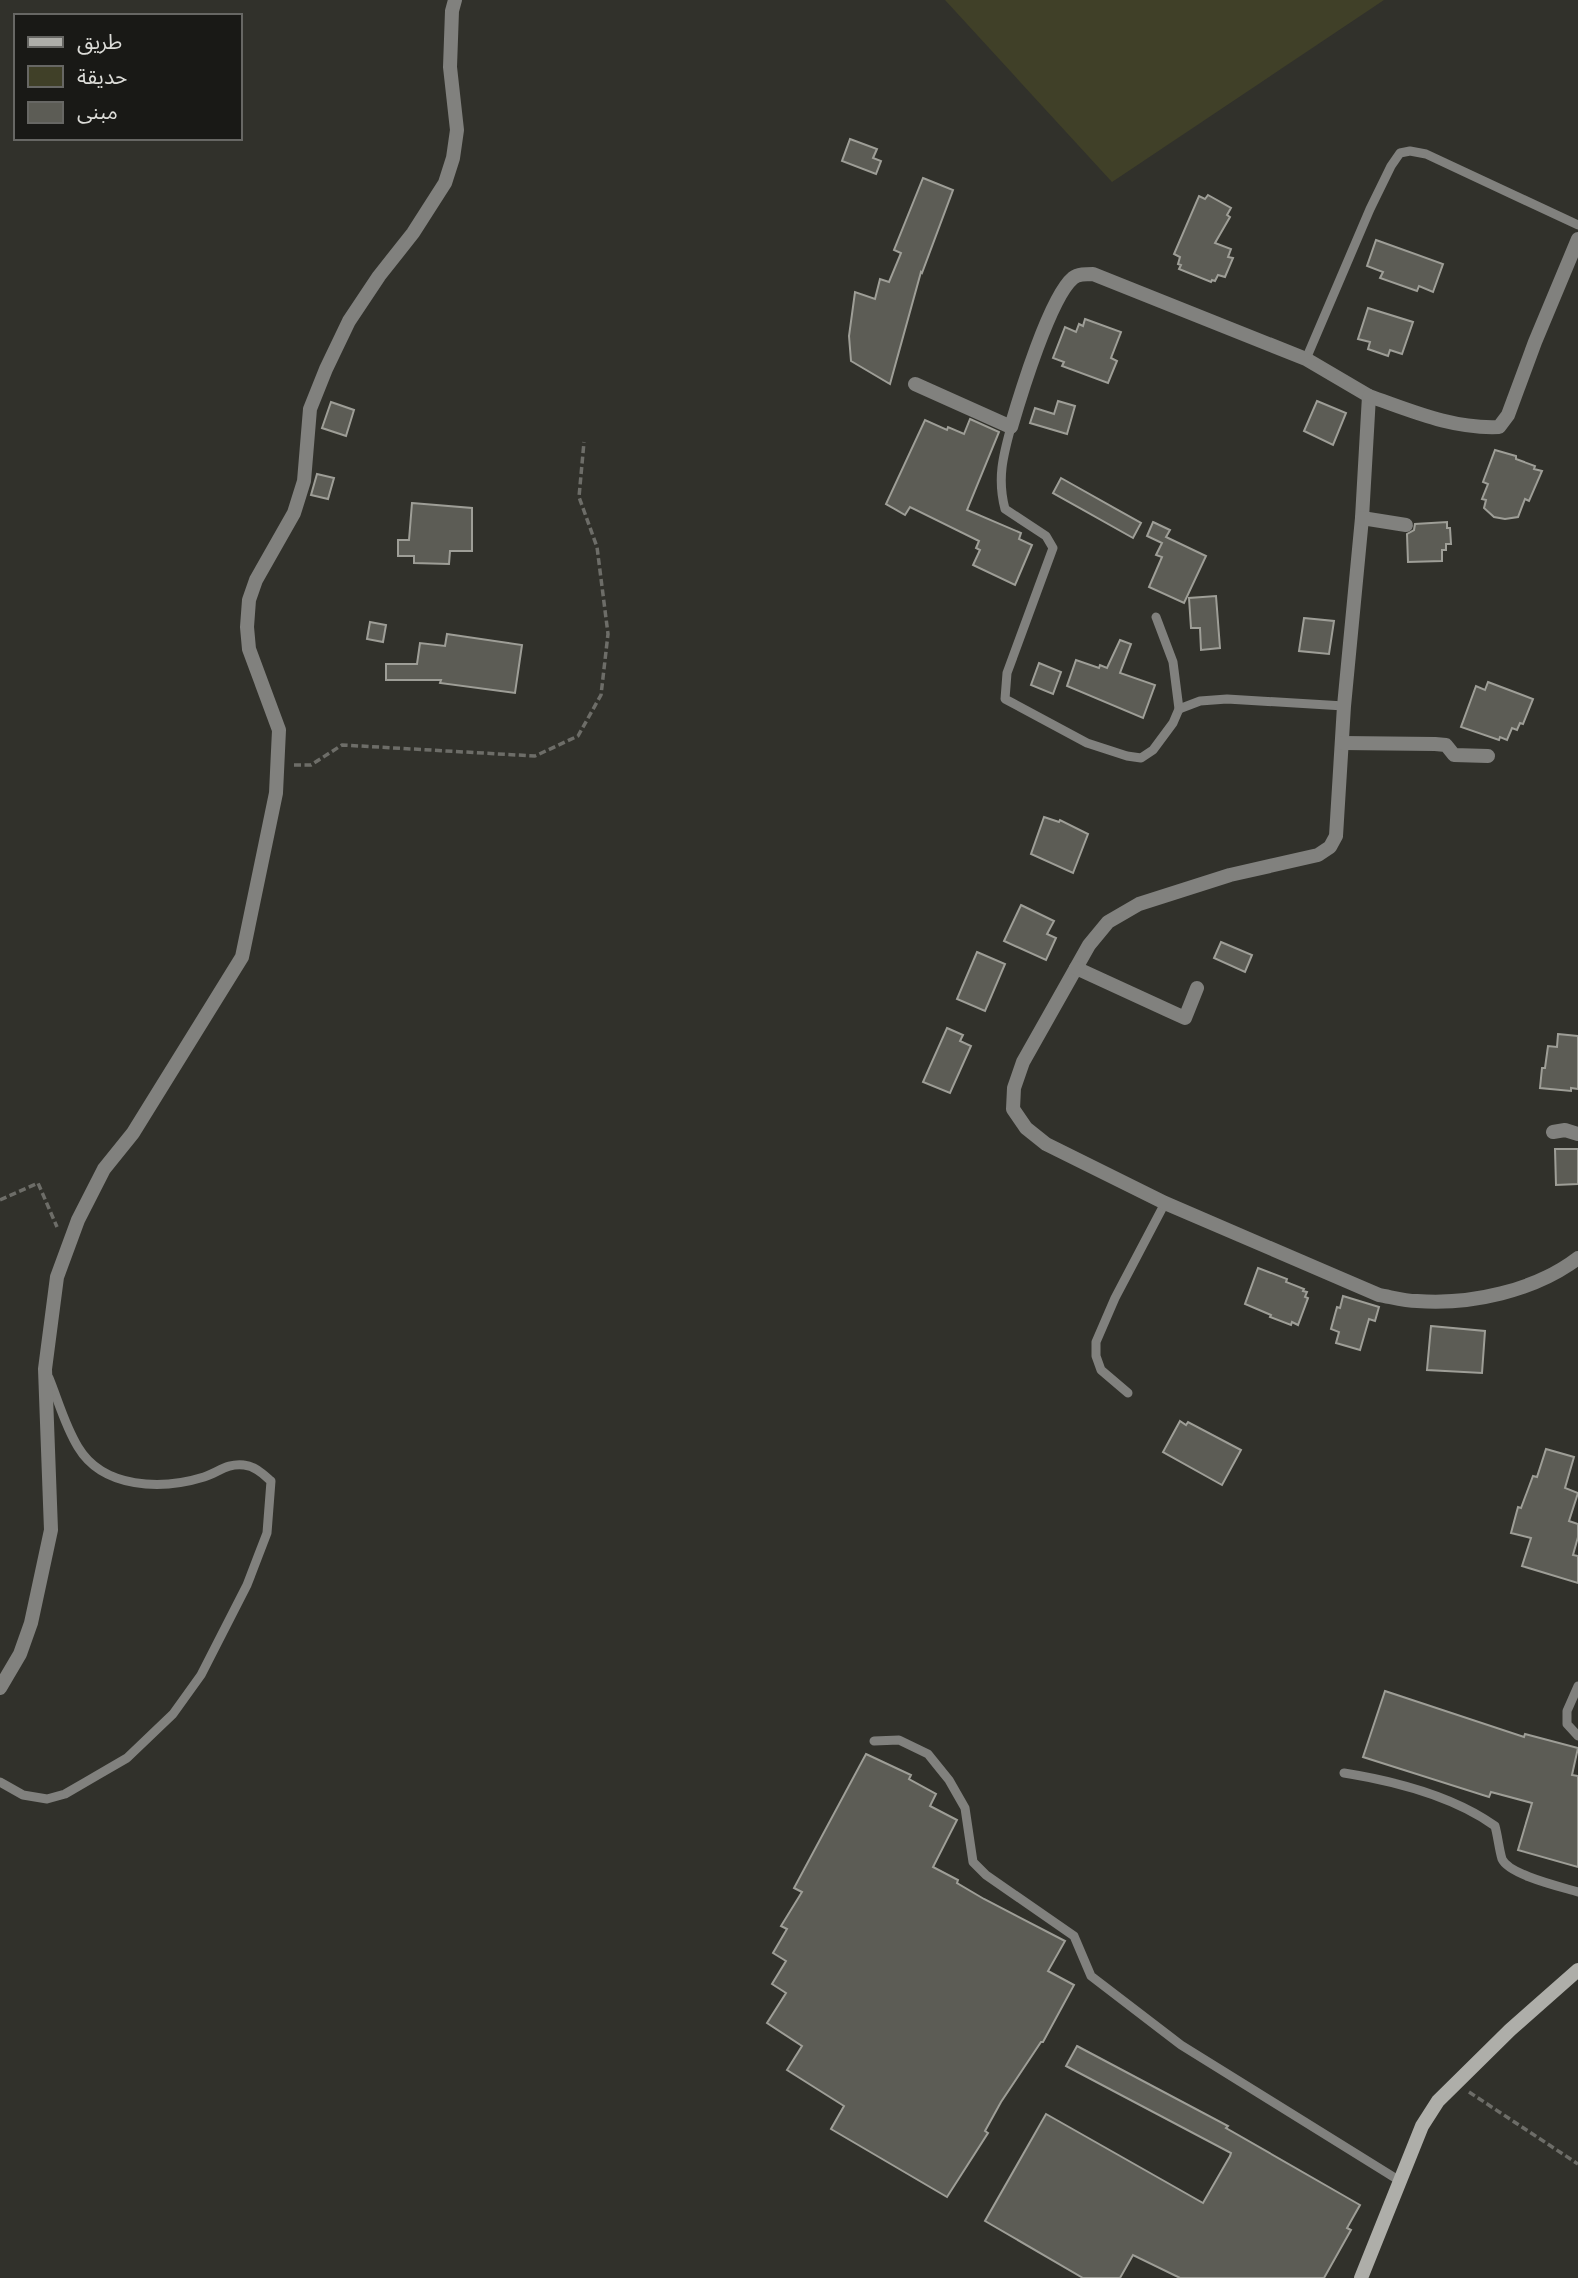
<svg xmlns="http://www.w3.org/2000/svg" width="1578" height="2278" font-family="Raleway,'Noto Sans Arabic',sans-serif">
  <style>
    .green { fill: #404028 }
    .building { fill: #5c5c55; stroke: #9e9e97; stroke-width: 2 }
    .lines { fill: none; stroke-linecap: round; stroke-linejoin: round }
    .path { stroke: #6d6d68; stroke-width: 3.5; stroke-dasharray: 7 3.5; stroke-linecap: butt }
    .lane { stroke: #81817e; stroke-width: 9 }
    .street { stroke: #81817e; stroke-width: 14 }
    .secondary { stroke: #aeaea9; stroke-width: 14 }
  </style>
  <rect width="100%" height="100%" fill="#31312b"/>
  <polygon class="green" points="945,0 1384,0 1112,182"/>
  <g class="building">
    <polygon points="850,139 877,149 873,158 881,161 876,174 842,161"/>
    <polygon points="923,178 953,190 922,273 921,272 890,384 851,361 849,336 855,292 875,299 880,279 889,282 901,253 894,250"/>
    <polygon points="1208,195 1231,208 1227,215 1230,217 1215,243 1231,249 1228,257 1233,258 1225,277 1218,275 1215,281 1212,280 1211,282 1179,269 1181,265 1178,264 1180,257 1174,254 1199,196 1205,199"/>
    <polygon points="1376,240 1443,264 1433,292 1419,286 1417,291 1380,278 1383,272 1367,266"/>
    <polygon points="1368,308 1413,322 1402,354 1390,350 1388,356 1368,349 1370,342 1358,339"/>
    <polygon points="1085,319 1121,332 1111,358 1117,361 1108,383 1062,366 1064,362 1053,358 1065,327 1076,332 1079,324 1083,326"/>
    <polygon points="1058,401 1075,406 1067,434 1030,423 1035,408 1054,414"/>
    <polygon points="1317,401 1346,413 1333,445 1304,431"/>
    <polygon points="331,402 354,410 346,436 322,428"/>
    <polygon points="970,419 999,432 967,510 1021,533 1019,539 1032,545 1015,585 973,565 980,550 976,548 979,541 910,507 905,515 886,504 925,420 947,430 948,427 964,434"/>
    <polygon points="1495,450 1516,456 1516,459 1535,466 1534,469 1542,471 1529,501 1525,499 1518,517 1505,519 1494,517 1484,508 1486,500 1482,499 1488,484 1483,482"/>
    <polygon points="317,474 334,478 328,499 311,495"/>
    <polygon points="1061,478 1141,523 1133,538 1053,493"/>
    <polygon points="412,503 472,508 472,551 450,551 449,564 414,563 414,556 398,556 398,540 409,540"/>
    <polygon points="1153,522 1170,530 1166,537 1206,556 1184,603 1149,587 1162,557 1156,555 1162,543 1147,536"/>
    <polygon points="1447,522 1447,528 1450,528 1451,544 1446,544 1446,550 1442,550 1442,561 1408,562 1407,534 1414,530 1415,524"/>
    <polygon points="1216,596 1220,648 1201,650 1200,628 1191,628 1189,598"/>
    <polygon points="1304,618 1334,621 1329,654 1299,651"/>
    <polygon points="370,622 386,625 383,642 367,639"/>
    <polygon points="447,634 522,645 515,693 440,683 441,680 386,680 386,664 417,664 420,643 445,646"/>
    <polygon points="1120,640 1131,644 1120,673 1155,685 1143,718 1067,686 1076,660 1099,668 1100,665 1107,668"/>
    <polygon points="1039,663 1061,672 1053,694 1031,685"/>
    <polygon points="1488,682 1533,699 1523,724 1520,723 1517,730 1512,728 1507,740 1500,737 1499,740 1461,727 1476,686 1485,690"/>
    <polygon points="1044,817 1059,822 1060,820 1088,834 1073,873 1031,854"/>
    <polygon points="1021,905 1054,921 1047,934 1056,938 1046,960 1004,941"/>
    <polygon points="1221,942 1252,955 1245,972 1214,958"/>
    <polygon points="977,952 1005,964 985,1011 957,999"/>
    <polygon points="947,1028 963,1035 960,1041 971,1046 950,1093 923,1082"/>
    <polygon points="1558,1034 1578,1036 1578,1089 1571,1088 1571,1091 1540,1088 1542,1068 1545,1068 1548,1046 1557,1047"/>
    <polygon points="1555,1149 1578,1149 1578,1184 1556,1185"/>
    <polygon points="1258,1268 1287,1279 1286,1282 1304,1289 1303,1291 1307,1292 1305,1297 1308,1298 1298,1325 1292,1322 1291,1325 1270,1317 1271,1315 1245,1304"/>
    <polygon points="1343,1296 1379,1307 1375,1321 1369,1319 1360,1350 1336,1343 1339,1332 1331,1329 1337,1307 1340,1308"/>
    <polygon points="1431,1326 1485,1331 1482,1373 1427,1370"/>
    <polygon points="1180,1421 1186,1425 1188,1422 1241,1450 1222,1485 1163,1452"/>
    <polygon points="1546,1449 1574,1457 1565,1488 1578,1493 1569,1521 1578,1524 1578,1537 1573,1555 1578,1556 1578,1583 1522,1566 1531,1538 1511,1533 1518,1507 1521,1508 1533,1476 1537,1477"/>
    <polygon points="1385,1691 1524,1737 1525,1734 1578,1748 1572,1775 1578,1776 1578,1867 1518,1850 1532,1803 1491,1792 1489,1797 1363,1757"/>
    <polygon points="866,1754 911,1775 909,1779 936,1794 930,1806 957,1820 933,1867 958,1880 957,1883 984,1899 1065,1941 1048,1971 1074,1985 1043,2042 1041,2042 1001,2102 985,2131 988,2133 947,2197 831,2129 844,2106 787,2070 802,2046 767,2023 786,1993 772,1984 786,1961 773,1953 787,1929 781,1926 802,1892 794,1888"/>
    <polygon points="1077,2046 1228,2126 1226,2128 1360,2205 1347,2228 1351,2230 1324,2278 1180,2278 1133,2255 1120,2278 1083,2278 985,2221 1046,2114 1203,2203 1230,2156 1231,2153 1066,2066"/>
  </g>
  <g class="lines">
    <g class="path">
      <polyline points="294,765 311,765 342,745 535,756 578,736 601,695 608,634 597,547 579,497 584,442"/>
      <polyline points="0,1200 38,1183 57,1227"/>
      <polyline points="1469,2092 1578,2164"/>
    </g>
    <g class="lane">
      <polyline points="1306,359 1370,209 1391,166 1400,153 1410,151 1426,154 1578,225"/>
      <path d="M1011 427C1003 456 997 479 1005 509L1046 536 1053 548 1007 673 1005 699 1087 743 1127 756 1141 758 1153 750 1173 723 1179 709 1173 662 1156 617"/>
      <polyline points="1179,709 1200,701 1227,699 1344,706"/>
      <polyline points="1128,1393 1101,1370 1096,1356 1096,1342 1115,1298 1165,1203"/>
      <polyline points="1578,1686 1567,1711 1567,1724 1578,1736"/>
      <polyline points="874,1741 899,1740 928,1754 949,1780 965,1808 973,1862 986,1875 1074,1936 1091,1976 1181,2045 1400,2181"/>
      <path d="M1344 1773C1394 1781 1453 1796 1495 1826 1498 1837 1499 1849 1502 1859 1509 1875 1562 1887 1578 1892"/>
      <path d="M0 1782 23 1795 47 1799 65 1794 127 1758 173 1714 201 1675 247 1585 267 1533 271 1481C263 1474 255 1466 244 1465 227 1463 219 1472 204 1477 162 1490 103 1489 78 1447 65 1426 58 1400 49 1378"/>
    </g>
    <g class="street">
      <path d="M915 384 1011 427C1020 396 1050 297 1073 278 1078 274 1086 274 1093 274L1306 359 1369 396 1362 518 1344 706 1336 836 1330 847 1318 855 1230 875 1139 904 1108 922 1089 945 1023 1062 1014 1088 1013 1109 1026 1128 1046 1144 1165 1203 1379 1295C1391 1297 1404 1301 1417 1301 1470 1305 1535 1291 1578 1258"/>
      <path d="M1369 396C1412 411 1452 429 1499 427L1508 415 1535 342 1578 239"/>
      <polyline points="1362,518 1406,525"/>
      <polyline points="1343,743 1435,744 1446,745 1454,755 1488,756"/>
      <polyline points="1076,968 1185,1018 1197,988"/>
      <polyline points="1553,1132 1565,1130 1578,1134"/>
      <polyline points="0,1688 20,1654 31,1623 51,1530 45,1369 57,1277 78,1220 104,1169 133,1133 242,957 276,793 279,730 249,649 247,627 249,600 256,580 294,513 304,481 310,409 326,369 349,321 379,276 413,233 445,183 453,158 457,130 450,67 452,11 455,0"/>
    </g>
    <polyline class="secondary" points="1361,2278 1422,2126 1438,2101 1510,2030 1578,1970"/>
  </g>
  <rect x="14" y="14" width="228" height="126" fill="#191916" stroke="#676764" stroke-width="2"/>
  <rect x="28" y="37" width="35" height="10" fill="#aeaea9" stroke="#676764" stroke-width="2"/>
  <text x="77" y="49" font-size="21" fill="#dcdcd8">طريق</text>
  <rect x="28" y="66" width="35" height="21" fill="#404028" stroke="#676764" stroke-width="2"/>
  <text x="77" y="84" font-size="21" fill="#dcdcd8">حديقة</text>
  <rect x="28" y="102" width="35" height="21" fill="#5c5c55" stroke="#676764" stroke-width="2"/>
  <text x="77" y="119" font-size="21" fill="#dcdcd8">مبنى</text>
</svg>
